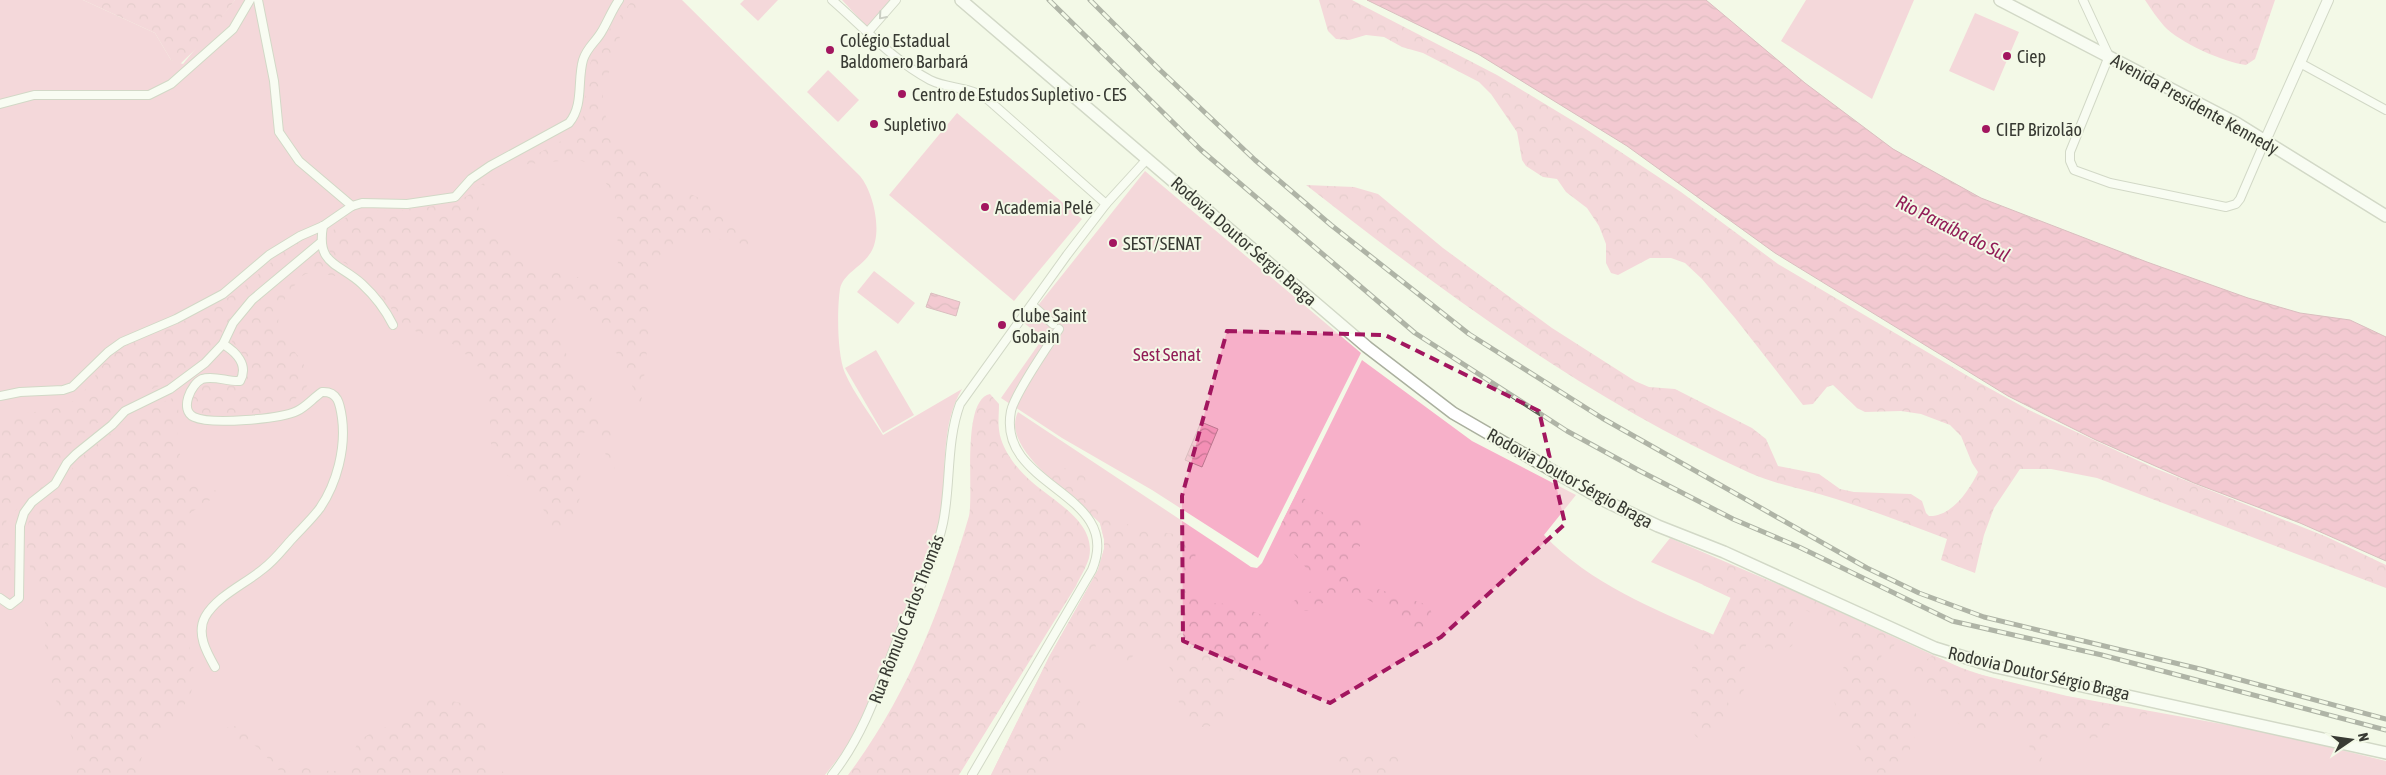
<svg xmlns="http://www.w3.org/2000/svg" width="2386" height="775" font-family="'Asap Condensed',sans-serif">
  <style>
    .green { fill: #f7b0c9 }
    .forest { fill: url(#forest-crowns) }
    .water { fill: url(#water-waves); stroke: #bb768e }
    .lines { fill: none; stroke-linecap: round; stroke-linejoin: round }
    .minor-casing { stroke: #abb09f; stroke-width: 10 }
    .tertiary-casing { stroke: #abb09f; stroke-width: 12 }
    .secondary-casing { stroke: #abb09f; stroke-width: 14 }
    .minor { stroke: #fff; stroke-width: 8 }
    .tertiary { stroke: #fff; stroke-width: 10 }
    .secondary { stroke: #fff; stroke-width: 11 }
    .rail-casing { stroke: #5d6057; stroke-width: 5 }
    .rail { stroke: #f3f9e7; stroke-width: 3; stroke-dasharray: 9; stroke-linecap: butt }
    .oneway { stroke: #9c9c99 }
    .marked { fill: none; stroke: #a2165f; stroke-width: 4; stroke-dasharray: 10 6; stroke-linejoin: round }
    .poi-dot { fill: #a2165f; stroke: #f3f9e7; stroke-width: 2 }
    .labels { text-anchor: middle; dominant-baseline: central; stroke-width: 4; stroke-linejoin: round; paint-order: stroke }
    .poi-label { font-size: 18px; fill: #383a33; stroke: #f3f9e7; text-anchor: start }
    .street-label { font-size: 18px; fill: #383a33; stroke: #f3f9e7 }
    .park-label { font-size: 18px; fill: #911d56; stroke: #f3f9e7 }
    .water-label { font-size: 19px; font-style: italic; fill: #921d57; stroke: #f3f9e7 }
  </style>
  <defs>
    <pattern id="forest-crowns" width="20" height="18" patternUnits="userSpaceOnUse" patternTransform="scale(1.25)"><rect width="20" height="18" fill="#f7b0c9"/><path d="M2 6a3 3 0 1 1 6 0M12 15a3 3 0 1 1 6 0" fill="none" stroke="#d498ad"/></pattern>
    <pattern id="water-waves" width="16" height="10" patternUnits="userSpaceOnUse" patternTransform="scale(1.25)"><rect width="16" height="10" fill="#f38fb5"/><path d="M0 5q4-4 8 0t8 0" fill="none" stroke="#c67694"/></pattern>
  </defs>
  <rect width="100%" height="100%" fill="#f3f9e7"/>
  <g class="green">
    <path d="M0 0H83L155 33 171 60 183 64 235 0H682L860 176C874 193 884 236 869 255 861 267 843 274 840 289 837 310 837 354 845 373 854 394 871 415 883 435L962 389C938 429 948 482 940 527L859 724 847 747 825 775H0Z"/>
    <polygon points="744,0 778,0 758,21 740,4"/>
    <polygon points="842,0 890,0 867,27"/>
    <polygon points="1806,0 1914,0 1872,99 1781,41"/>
    <polygon points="1975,13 2019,32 1994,91 1949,71"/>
    <polygon points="828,70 859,100 838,122 807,92"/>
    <polygon points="957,113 1082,219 1014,301 889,195"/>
    <polygon points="1145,171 1361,353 1258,558 1152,490 1062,438 1001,398 1043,338 1024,323"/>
    <polygon points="874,271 915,303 898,324 857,292"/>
    <polygon points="876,350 914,415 883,433 845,368"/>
    <path d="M1362 360 1472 441 1576 495 1544 535C1590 584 1653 608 1713 635L1731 597 1651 562 1670 538 1796 592 1970 672 2067 696 2272 733 2386 761V775H991L1049 657 1098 570 1104 549V539L1100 523C1077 497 999 450 1018 412L1226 550 1251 567 1257 568 1262 563Z"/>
  </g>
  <g class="forest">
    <polygon points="83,0 235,0 201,44 179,65 171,60 155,33"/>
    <path d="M633 0H655C645 10 632 18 624 29 617 40 617 49 613 61 610 72 604 82 603 94 599 126 636 166 662 182 673 188 686 191 697 197 724 210 747 226 767 249L709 237 690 238 677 249 661 254 654 263 651 281 650 323 641 405C630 382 599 307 576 298 570 296 565 300 560 305 539 330 600 404 609 428 615 445 615 460 614 477L604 450 592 433 585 432 580 437C578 463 590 531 555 537 548 529 547 521 544 511 536 490 519 482 500 471L491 444 488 380 473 360 451 343 417 332 404 325 366 276 340 260 330 252 327 243C342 204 369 212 402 210 420 208 441 206 459 200 470 196 478 187 487 180L480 194 478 205 483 223 498 242 531 266 599 282 609 280 616 273 618 262 617 208 614 194 599 174 591 165 580 160H570L519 165 507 170 574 134C592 113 580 88 590 64 598 43 618 17 633 0Z"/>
    <path d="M1319 0H1352L1497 75 1583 127 1681 192 1778 264 1978 382 2029 410 2152 467 2327 537 2386 565V588L2097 478 2051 469H2020L1994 508 1984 535 1975 573 1941 560 1947 539C1910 525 1874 511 1836 499 1808 490 1777 485 1750 473 1588 400 1444 293 1306 185L1354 187 1378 194 1443 248 1552 328 1635 381 1649 387 1675 389 1752 428 1766 439 1778 466 1819 474 1840 489 1854 492 1911 494 1922 501 1926 513 1929 516C1952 517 1970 489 1978 472L1972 463 1961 436 1950 425 1921 414 1901 411 1865 412 1857 408 1833 385 1827 387 1813 404 1803 405 1735 318 1702 279 1685 263 1671 258H1650L1618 275 1611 273 1606 263V244L1599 226 1587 208 1566 192 1557 179 1543 177 1526 166 1522 160 1517 132 1491 94 1479 82 1423 53 1402 47 1384 37 1366 35 1349 40 1336 39 1328 31Z"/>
    <path d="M2145 0H2275L2255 59 2246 65C2223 62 2180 43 2164 26 2157 18 2151 9 2145 0Z"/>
    <path d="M314 236 304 250 235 309 215 344 202 359 159 386 127 400 73 442 65 449 50 481 7 518C2 536 20 575 12 585L7 586 0 579V421C22 409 50 415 73 401 90 390 97 368 112 355 128 341 148 337 167 329 191 318 216 306 238 291 264 274 281 244 314 236Z"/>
    <path d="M318 251 340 276C330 277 318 270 309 273 299 275 296 285 290 292 259 330 298 344 310 377 303 416 227 422 196 413L191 404C199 375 215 385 238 386 257 377 244 352 232 342 241 306 289 272 318 251Z"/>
    <path d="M990 394 999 404C999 416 997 426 1001 439 1006 455 1019 471 1032 482 1053 501 1097 522 1089 558 1086 568 1080 577 1076 586L959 775H848C906 698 942 608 969 516 974 492 961 400 990 394Z"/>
    <path d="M175 397 179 413 176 447 195 482 221 493 187 515C189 557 187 599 189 641 190 656 197 671 193 686 184 722 140 735 138 775H74L72 738 54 696 45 650V622L26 552 27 529 31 512 52 494 66 479 75 464 87 452 132 417 146 409Z"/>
    <path d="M1064 468 1078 472 1085 477C1087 482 1086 488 1088 493 1093 508 1102 517 1114 524L1124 523 1142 529 1187 536C1209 559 1182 565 1186 587L1197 592 1206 603 1234 604 1262 615 1269 624 1271 634 1264 664 1260 669 1229 682C1220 702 1240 723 1204 727 1192 728 1188 724 1182 714L1166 654 1148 636 1140 638C1137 643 1136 650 1133 656 1122 672 1111 649 1104 642L1095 643 1098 655C1086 653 1068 647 1059 657 1057 671 1065 673 1071 684 1080 700 1090 719 1084 736L1060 756 1048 775H991L1049 657 1098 570 1104 549V539L1100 523 1049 476Z"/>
    <path d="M1299 489C1303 500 1313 508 1324 513 1338 519 1374 511 1362 541 1358 552 1349 561 1342 570L1365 585 1428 605C1435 614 1431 627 1426 636L1417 637C1399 623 1369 592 1345 593 1323 593 1313 626 1292 602L1332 579 1308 570 1286 545 1281 524Z"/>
    <path d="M1706 555 1796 592 1897 639 1893 648 1882 654C1880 663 1875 671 1882 678L1893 679C1928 705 1920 741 1896 772 1889 775 1879 775 1872 770 1864 764 1862 753 1856 745 1845 728 1829 708 1836 686 1840 671 1854 655 1846 639 1839 627 1809 611 1796 606L1790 610 1796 635 1792 646 1779 653 1767 649 1756 638 1750 639C1735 655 1755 680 1739 698L1726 699 1735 715 1734 719 1704 739 1696 737 1692 730 1691 679 1695 641 1703 630 1714 635 1731 598 1703 585 1698 567Z"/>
    <path d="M1932 656C2001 687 2077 698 2150 712L2138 721C2132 720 2125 717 2119 718 2108 721 2107 735 2096 738 2080 742 2057 719 2043 743 2038 752 2042 761 2048 768 2043 766 2038 764 2035 760 2025 744 2028 710 1997 721 1992 723 1986 729 1981 732 1972 729 1962 727 1955 721 1945 710 1947 691 1933 684L1922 688 1910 672 1908 664 1914 657 1926 660Z"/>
    <path d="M422 698C438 698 480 702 487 720 496 745 467 755 509 775H284C259 754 265 741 228 740L224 734 226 728C253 719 267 747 286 759 302 770 321 771 339 771 357 762 349 751 361 740 373 729 389 727 404 721L413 702Z"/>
    <polygon points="1402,749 1394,775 1340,775 1332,757"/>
  </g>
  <g class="water">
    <polygon points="1367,0 1706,0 1805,83 1893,149 1981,198 2147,262 2248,298 2300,313 2350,320 2386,337 2386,561 2300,523 2194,483 2096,440 2008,396 1775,253 1627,146 1478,54"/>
    <polygon points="931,293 960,302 956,316 926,307"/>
    <polygon points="1201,422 1218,429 1202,467 1185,460"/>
  </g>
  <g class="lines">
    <g class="minor-casing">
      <g id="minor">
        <polyline points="258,0 274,81 279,132 299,161 352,206"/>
        <path d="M832 0C863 27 894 61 930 80 948 89 967 86 985 97L1106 204"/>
        <polyline points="2083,0 2109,56 2070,152 2070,161 2074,170 2110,183 2226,207 2236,204 2240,199 2265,141"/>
        <polyline points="868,32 896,0"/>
        <polyline points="2300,63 2386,110"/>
        <polyline points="0,104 34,95 149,95 171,84 233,29 250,0"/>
        <path d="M323 226C316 265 339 263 362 284 375 296 385 309 393 325"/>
        <polyline points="1032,305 1053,324"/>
        <path d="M0 396 20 392 63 390 72 387 108 352 122 342 176 319 223 294 269 255 300 236 323 226 352 206 362 203 407 204 455 197 471 179 490 166 569 123C584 105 577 81 583 60 587 47 596 42 602 31 608 21 612 10 619 0"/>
        <polyline points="0,598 10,605 19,598 20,526 24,513 32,502 55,484 67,463 76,454 112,425 125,411 170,389 205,363 223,344 233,323 252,300 320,243"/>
        <path d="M215 667C207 653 196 634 205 617 217 596 245 584 263 569 274 561 283 549 292 539 301 529 312 519 320 508 337 483 346 448 342 418 340 404 338 391 322 392 313 398 307 406 297 411 281 419 211 425 194 417 179 410 191 384 202 379 214 375 228 382 240 381 249 365 236 352 223 344"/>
        <path d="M832 775C867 731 882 677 903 625 917 592 935 560 943 523 951 484 946 442 960 404L1067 255 1106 204 1148 158"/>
        <path d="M972 775 1092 570C1125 492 996 488 1011 411 1015 393 1047 347 1059 329"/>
      </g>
    </g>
    <g class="tertiary-casing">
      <polyline id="tertiary" points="2265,141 2328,0"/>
    </g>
    <g class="secondary-casing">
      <g id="secondary">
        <polyline points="961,0 1367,347 1453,413 1605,501 1658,526 1724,552 1935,648 1996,667 2386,753"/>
        <polyline points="2000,0 2236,123 2386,216"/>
      </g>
    </g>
    <use href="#minor" class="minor"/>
    <use href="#tertiary" class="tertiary"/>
    <use href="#secondary" class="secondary"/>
    <g class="rail-casing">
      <g id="rail">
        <polyline points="1049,0 1201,150 1415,333 1567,431 1640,471 1733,519 1799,547 1952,621 2102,655 2386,730"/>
        <polyline points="1090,0 1159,69 1255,160 1331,225 1469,334 1602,418 1867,568 1919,593 1984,617 2200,669 2386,719"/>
      </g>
    </g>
    <use href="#rail" class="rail"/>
  </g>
  <defs><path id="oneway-chevron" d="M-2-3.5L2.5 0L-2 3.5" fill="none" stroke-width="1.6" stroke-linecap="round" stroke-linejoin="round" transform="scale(1.25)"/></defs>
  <use class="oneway" href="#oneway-chevron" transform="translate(882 16) rotate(131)"/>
  <path d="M0 0H2386V775H0ZM1227 331 1385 335 1539 411 1565 524 1441 637 1330 703 1183 641 1182 496Z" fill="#f3f9e7" fill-opacity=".55" fill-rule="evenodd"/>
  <path class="marked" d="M1227 331 1385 335 1539 411 1565 524 1441 637 1330 703 1183 641 1182 496Z"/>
  <g class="poi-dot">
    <circle cx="830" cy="50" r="5"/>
    <circle cx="2007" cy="56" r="5"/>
    <circle cx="902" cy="94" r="5"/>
    <circle cx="874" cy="124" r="5"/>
    <circle cx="1986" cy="129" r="5"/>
    <circle cx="985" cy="207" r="5"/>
    <circle cx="1113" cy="243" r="5"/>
    <circle cx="1002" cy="325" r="5"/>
  </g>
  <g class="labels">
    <g class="poi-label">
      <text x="840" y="40">Colégio Estadual<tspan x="840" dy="21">Baldomero Barbará</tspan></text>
      <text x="2017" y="56">Ciep</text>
      <text x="912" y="94">Centro de Estudos Supletivo - CES</text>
      <text x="884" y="124">Supletivo</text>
      <text x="1996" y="129">CIEP Brizolão</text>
      <text x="995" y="207">Academia Pelé</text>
      <text x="1123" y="243">SEST/SENAT</text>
      <text x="1012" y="315">Clube Saint<tspan x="1012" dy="21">Gobain</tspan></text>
    </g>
    <g class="street-label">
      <text transform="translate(2195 104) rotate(29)">Avenida Presidente Kennedy</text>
      <text transform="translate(1244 241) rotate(41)">Rodovia Doutor Sérgio Braga</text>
      <text transform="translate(1570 478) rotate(29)">Rodovia Doutor Sérgio Braga</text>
      <text transform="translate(906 619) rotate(-69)">Rua Rômulo Carlos Thomás</text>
      <text transform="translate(2039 673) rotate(13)">Rodovia Doutor Sérgio Braga</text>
    </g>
    <g class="park-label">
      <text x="1167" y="354">Sest Senat</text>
    </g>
    <g class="water-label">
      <text transform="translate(1953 228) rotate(27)">Rio Paraíba do Sul</text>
    </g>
  </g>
  <g transform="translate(2351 740) rotate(77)" stroke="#f3f9e7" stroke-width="4" paint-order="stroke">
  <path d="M0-4L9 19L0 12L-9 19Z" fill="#383a33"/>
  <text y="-8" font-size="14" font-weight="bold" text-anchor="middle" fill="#383a33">N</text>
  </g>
</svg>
